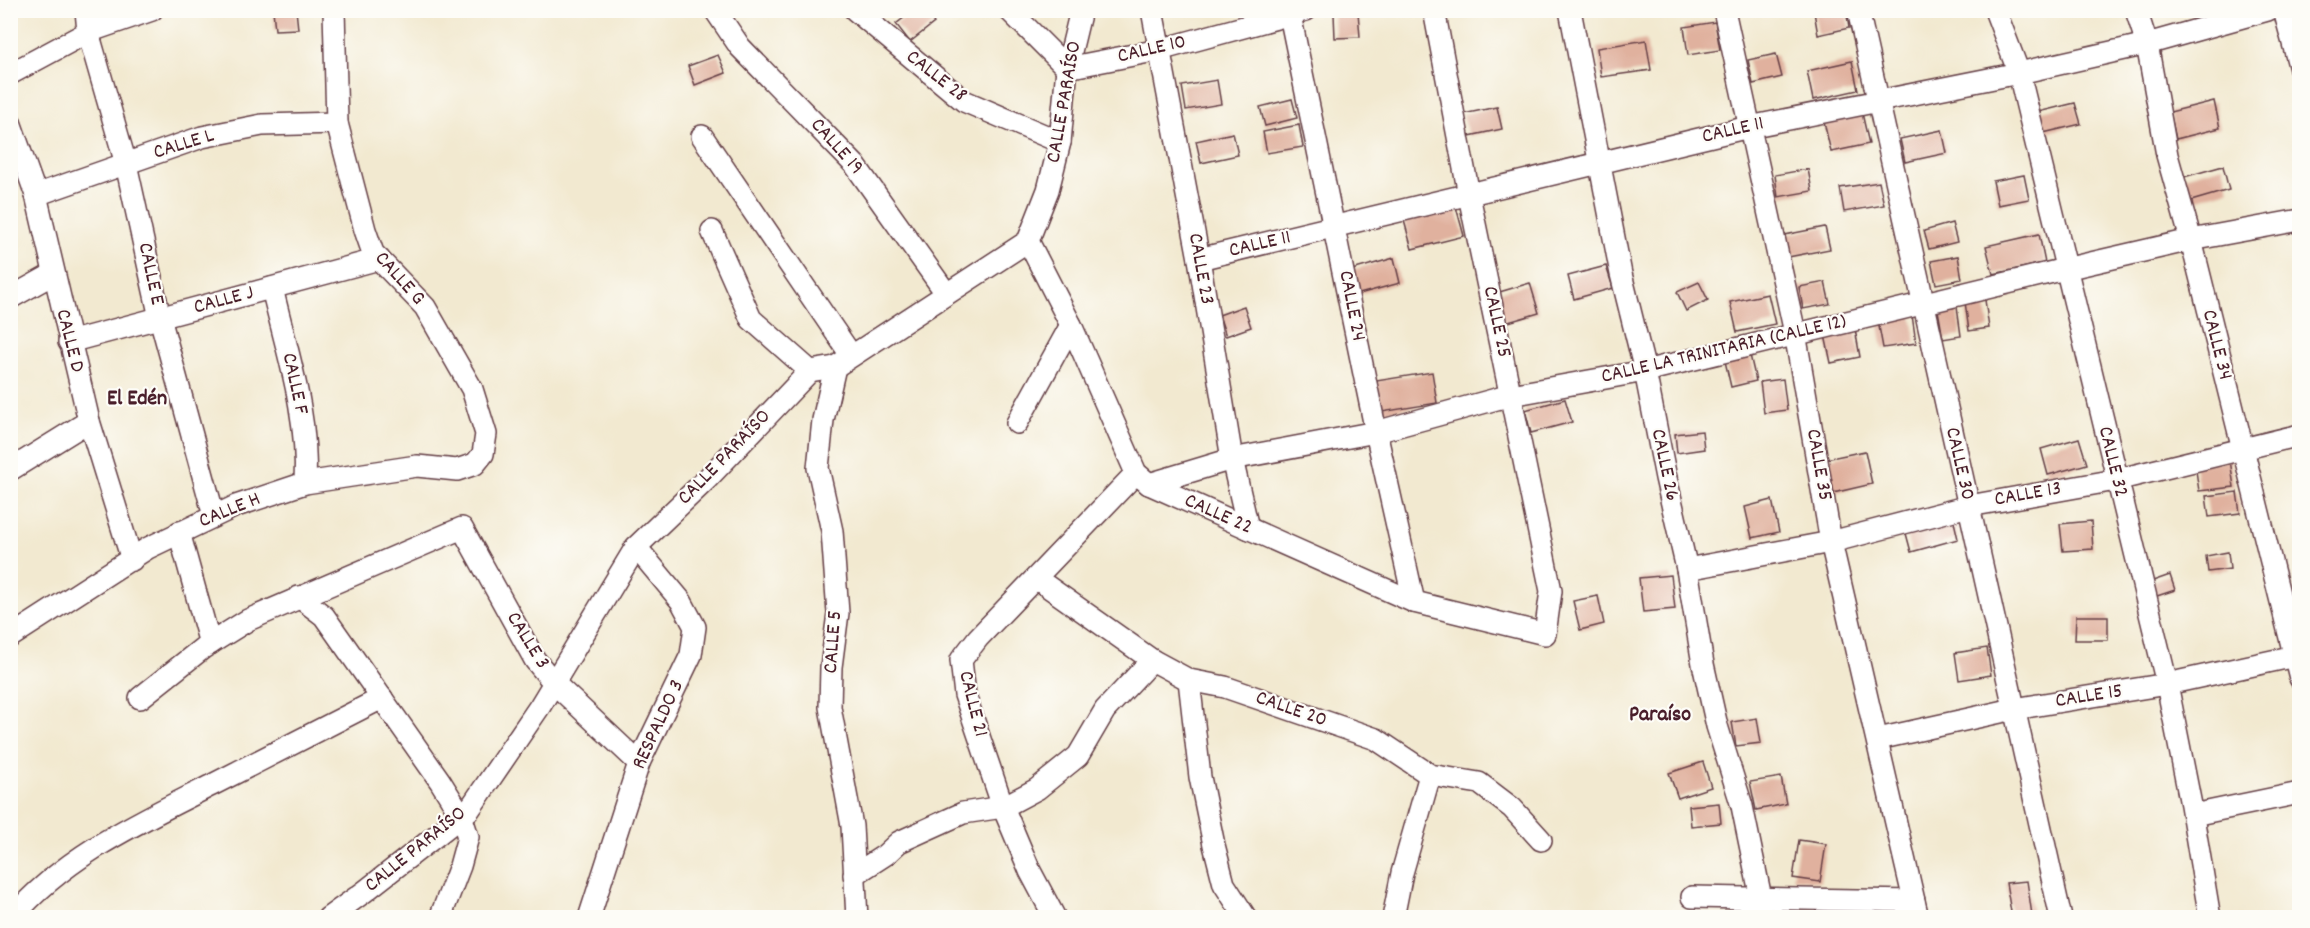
<svg xmlns="http://www.w3.org/2000/svg" width="2310" height="928" font-family="Dekko,sans-serif">
  <style>
    .building { fill: #e0b19e }
    .lines { fill: none; stroke-linecap: round; stroke-linejoin: round }
    .street-casing { stroke: #633d44; stroke-width: 24 }
    .street { stroke: #fff; stroke-width: 21 }
    .labels { text-anchor: middle; dominant-baseline: central; stroke-width: 4.5; stroke-linejoin: round; paint-order: stroke }
    .street-label { font-size: 21px; fill: #4a1f2b; stroke: #fdfcf7 }
    .neighbourhood-label { font-size: 22px; font-weight: bold; fill: #4a1f2b; stroke: #fdfcf7 }
  </style>
  <rect width="100%" height="100%" fill="#fdfcf7"/>
  <filter id="ink" filterUnits="userSpaceOnUse"><feTurbulence type="fractalNoise" baseFrequency=".0167" numOctaves="2"/><feDisplacementMap in="SourceGraphic" scale="12" xChannelSelector="R" yChannelSelector="G"/><feConvolveMatrix kernelMatrix="1 2 1 2 8 2 1 2 1" color-interpolation-filters="sRGB"/></filter>
  <filter id="wash" filterUnits="userSpaceOnUse"><feTurbulence type="fractalNoise" baseFrequency=".008" numOctaves="4" result="noise"/><feDisplacementMap in="SourceGraphic" scale="24" xChannelSelector="R" yChannelSelector="G"/><feGaussianBlur stdDeviation="1.35" result="paint"/><feColorMatrix in="noise" values="0 0 0 0 0 0 0 0 0 0 0 0 0 0 0 0 0 1.4 0 .05"/><feComposite in="paint" operator="in"/></filter>
  <g filter="url(#wash)">
    <rect width="100%" height="100%" fill="#f2e9d0"/>
    <g id="blocks">
      <g class="building">
        <polygon points="273,10 296,10 298,29 275,30"/>
        <polygon points="914,10 924,10 934,23 910,42 896,24"/>
        <polygon points="1442,10 1478,10 1478,12 1444,18"/>
        <polygon points="1823,10 1846,10 1849,28 1818,35 1814,12"/>
        <polygon points="1358,12 1360,37 1335,38 1334,14"/>
        <polygon points="1715,22 1720,50 1688,55 1684,27"/>
        <polygon points="1646,40 1651,70 1601,77 1597,48"/>
        <polygon points="1776,54 1782,77 1753,84 1748,60"/>
        <polygon points="718,55 726,73 695,85 688,66"/>
        <polygon points="1852,61 1858,90 1813,100 1807,71"/>
        <polygon points="1217,80 1221,104 1186,110 1182,86"/>
        <polygon points="1292,99 1297,118 1265,126 1260,107"/>
        <polygon points="2214,101 2220,128 2176,139 2170,112"/>
        <polygon points="2075,103 2081,124 2043,133 2038,112"/>
        <polygon points="1497,107 1502,129 1469,136 1463,114"/>
        <polygon points="1862,113 1869,144 1831,152 1824,122"/>
        <polygon points="1299,125 1303,147 1267,153 1263,132"/>
        <polygon points="1942,130 1947,153 1905,162 1900,139"/>
        <polygon points="1233,133 1238,155 1201,163 1196,141"/>
        <polygon points="2223,166 2229,190 2191,201 2184,177"/>
        <polygon points="1808,169 1812,191 1778,197 1775,175"/>
        <polygon points="2024,175 2029,199 1998,205 1993,181"/>
        <polygon points="1879,182 1884,205 1844,212 1840,188"/>
        <polygon points="1455,203 1464,236 1412,249 1403,217"/>
        <polygon points="1952,223 1957,242 1929,249 1924,231"/>
        <polygon points="1825,227 1830,249 1788,257 1784,235"/>
        <polygon points="2039,234 2045,263 1993,274 1986,246"/>
        <polygon points="1958,256 1962,279 1936,284 1931,261"/>
        <polygon points="1394,258 1400,283 1359,294 1352,270"/>
        <polygon points="1606,266 1613,288 1574,299 1568,276"/>
        <polygon points="1699,282 1708,300 1686,311 1677,292"/>
        <polygon points="1825,282 1830,304 1803,309 1799,287"/>
        <polygon points="1530,283 1539,313 1505,323 1496,293"/>
        <polygon points="1768,294 1775,324 1737,332 1730,302"/>
        <polygon points="1985,300 1989,328 1969,331 1965,302"/>
        <polygon points="1244,306 1251,327 1226,336 1219,315"/>
        <polygon points="1957,307 1961,336 1943,339 1938,310"/>
        <polygon points="1912,315 1916,343 1883,348 1878,321"/>
        <polygon points="1855,329 1860,357 1831,363 1825,335"/>
        <polygon points="1750,355 1756,381 1731,387 1725,361"/>
        <polygon points="1432,372 1437,403 1382,412 1376,381"/>
        <polygon points="1783,379 1787,410 1764,413 1760,382"/>
        <polygon points="1565,399 1572,422 1531,433 1525,410"/>
        <polygon points="1702,431 1704,449 1677,453 1675,434"/>
        <polygon points="2079,438 2087,464 2048,475 2041,449"/>
        <polygon points="1865,451 1872,484 1833,493 1826,459"/>
        <polygon points="2230,460 2234,487 2199,491 2195,464"/>
        <polygon points="2237,492 2240,513 2209,517 2206,496"/>
        <polygon points="1772,500 1779,532 1752,538 1745,507"/>
        <polygon points="1952,513 1958,539 1911,552 1904,526"/>
        <polygon points="2091,521 2093,549 2063,551 2060,524"/>
        <polygon points="2228,552 2230,569 2208,572 2206,556"/>
        <polygon points="1671,575 1675,609 1643,612 1639,578"/>
        <polygon points="2170,575 2175,590 2154,597 2150,582"/>
        <polygon points="1598,596 1604,624 1580,630 1573,601"/>
        <polygon points="2076,616 2108,616 2108,640 2075,640"/>
        <polygon points="1987,648 1991,675 1959,680 1955,653"/>
        <polygon points="1757,718 1761,743 1736,746 1732,722"/>
        <polygon points="1703,762 1711,787 1678,798 1669,773"/>
        <polygon points="1781,777 1786,804 1756,810 1750,782"/>
        <polygon points="1719,803 1721,823 1691,826 1689,806"/>
        <polygon points="1799,840 1826,844 1820,882 1793,878"/>
        <polygon points="2027,881 2032,915 2012,918 2006,883"/>
      </g>
    </g>
  </g>
  <g filter="url(#ink)">
    <use href="#blocks" fill-opacity="0" stroke="#633d44" stroke-width="1.5"/>
    <g class="lines">
      <g class="street-casing">
        <g id="street">
          <polyline points="86,10 88,32 126,164 160,318 214,516"/>
          <polyline points="715,10 740,47 855,165 946,293"/>
          <polyline points="855,10 964,101 1060,142"/>
          <polyline points="1009,10 1067,68 1159,50 1306,10"/>
          <polyline points="1152,10 1199,259 1232,459 1248,528"/>
          <polyline points="1289,10 1376,432 1414,602"/>
          <polyline points="1570,10 1621,274 1645,371 1666,478 1687,569 1703,664 1717,726 1742,806 1761,898 1759,918"/>
          <polyline points="1724,10 1795,333 1831,542 1918,918"/>
          <polyline points="1858,10 2061,918"/>
          <polyline points="1995,10 2019,73 2167,684 2191,805 2210,918"/>
          <polyline points="2136,10 2147,44 2167,155 2191,240 2300,678"/>
          <polyline points="2284,10 2300,69"/>
          <polyline points="10,74 88,32 152,10"/>
          <polyline points="10,122 36,195 89,421 132,560"/>
          <polyline points="702,136 851,355"/>
          <polyline points="36,195 202,137 262,125 337,123"/>
          <polyline points="712,231 751,319 810,371"/>
          <polyline points="1028,241 1071,325 1136,473 1149,484 1414,602 1545,634 1551,591 1470,200 1434,10"/>
          <polyline points="1199,259 1749,127 2019,73 2147,44 2268,10"/>
          <path d="M272 288C287 352 309 416 305 483"/>
          <polyline points="10,298 53,274"/>
          <polyline points="69,342 379,259"/>
          <polyline points="835,367 823,420 818,468 832,531 838,613 831,667 830,707 852,826 857,918"/>
          <polyline points="1017,423 1071,325"/>
          <polyline points="10,470 89,421"/>
          <polyline points="1149,484 1232,459 1376,432 1511,395 1645,371 2065,269 2191,240 2300,220"/>
          <polyline points="179,532 210,644"/>
          <polyline points="1687,569 1831,542 1969,506 2116,480 2300,435"/>
          <polyline points="1037,579 1152,660 1189,680 1225,687 1376,739 1430,775 1479,783 1512,808 1541,840"/>
          <polyline points="299,597 324,616 440,781 461,815 468,837 460,866 440,918"/>
          <polyline points="10,637 148,548 236,506 305,483 417,466 457,470 475,464 483,454 486,434 472,389 425,307 373,253 365,230 337,123 334,10"/>
          <polyline points="1189,680 1200,777 1214,845 1224,884 1246,918"/>
          <polyline points="140,698 203,648 248,620 462,528 535,660 554,683 639,763"/>
          <polyline points="1878,739 2014,709 2167,684 2300,655"/>
          <polyline points="2193,815 2300,793"/>
          <polyline points="854,875 885,855 899,842 963,813 1003,807 1037,789 1078,756 1105,710 1152,660"/>
          <polyline points="1692,897 1914,901"/>
          <path d="M12 918C64 856 141 821 212 785 268 756 325 727 382 698"/>
          <polyline points="328,918 364,892 469,810 540,706 636,547 707,479 810,371 835,367 1028,241 1048,190 1060,142 1067,68 1081,10"/>
          <polyline points="589,918 639,763 691,655 695,627 681,601 636,547"/>
          <polyline points="1055,918 1030,871 1003,807 965,695 961,660 978,638 1136,473"/>
          <polyline points="1393,918 1402,873 1430,775"/>
        </g>
      </g>
      <use href="#street" class="street"/>
    </g>
  </g>
  <g class="labels">
    <g class="street-label">
      <text transform="translate(1152 50) rotate(-13)">CALLE 10</text>
      <text transform="translate(936 77) rotate(38)">CALLE 28</text>
      <text transform="translate(1065 102) rotate(-80)">CALLE PARAÍSO</text>
      <text transform="translate(1733 131) rotate(-13)">CALLE 11</text>
      <text transform="translate(184 145) rotate(-17)">CALLE L</text>
      <text transform="translate(836 147) rotate(48)">CALLE 19</text>
      <text transform="translate(1260 245) rotate(-13)">CALLE 11</text>
      <text transform="translate(1200 269) rotate(80)">CALLE 23</text>
      <text transform="translate(150 274) rotate(78)">CALLE E</text>
      <text transform="translate(399 279) rotate(48)">CALLE G</text>
      <text transform="translate(224 301) rotate(-15)">CALLE J</text>
      <text transform="translate(1351 306) rotate(79)">CALLE 24</text>
      <text transform="translate(1496 322) rotate(78)">CALLE 25</text>
      <text transform="translate(69 341) rotate(76)">CALLE D</text>
      <text transform="translate(2216 345) rotate(76)">CALLE 34</text>
      <text transform="translate(1724 350) rotate(-13)">CALLE LA TRINITARIA (CALLE 12)</text>
      <text transform="translate(294 384) rotate(78)">CALLE F</text>
      <text transform="translate(725 458) rotate(-46)">CALLE PARAÍSO</text>
      <text transform="translate(2112 462) rotate(76)">CALLE 32</text>
      <text transform="translate(1959 464) rotate(77)">CALLE 30</text>
      <text transform="translate(1664 465) rotate(78)">CALLE 26</text>
      <text transform="translate(1818 465) rotate(80)">CALLE 35</text>
      <text transform="translate(2028 495) rotate(-10)">CALLE 13</text>
      <text transform="translate(230 511) rotate(-22)">CALLE H</text>
      <text transform="translate(1218 515) rotate(24)">CALLE 22</text>
      <text transform="translate(527 641) rotate(58)">CALLE 3</text>
      <text transform="translate(834 642) rotate(-86)">CALLE 5</text>
      <text transform="translate(2089 697) rotate(-9)">CALLE 15</text>
      <text transform="translate(972 704) rotate(76)">CALLE 21</text>
      <text transform="translate(1291 710) rotate(19)">CALLE 20</text>
      <text transform="translate(659 725) rotate(-65)">RESPALDO 3</text>
      <text transform="translate(416 850) rotate(-39)">CALLE PARAÍSO</text>
    </g>
    <g class="neighbourhood-label">
      <text x="137" y="399">El Edén</text>
      <text x="1660" y="715">Paraíso</text>
    </g>
  </g>
  <rect width="2310" height="928" fill="none" stroke="#fdfcf7" stroke-width="36"/>
</svg>
